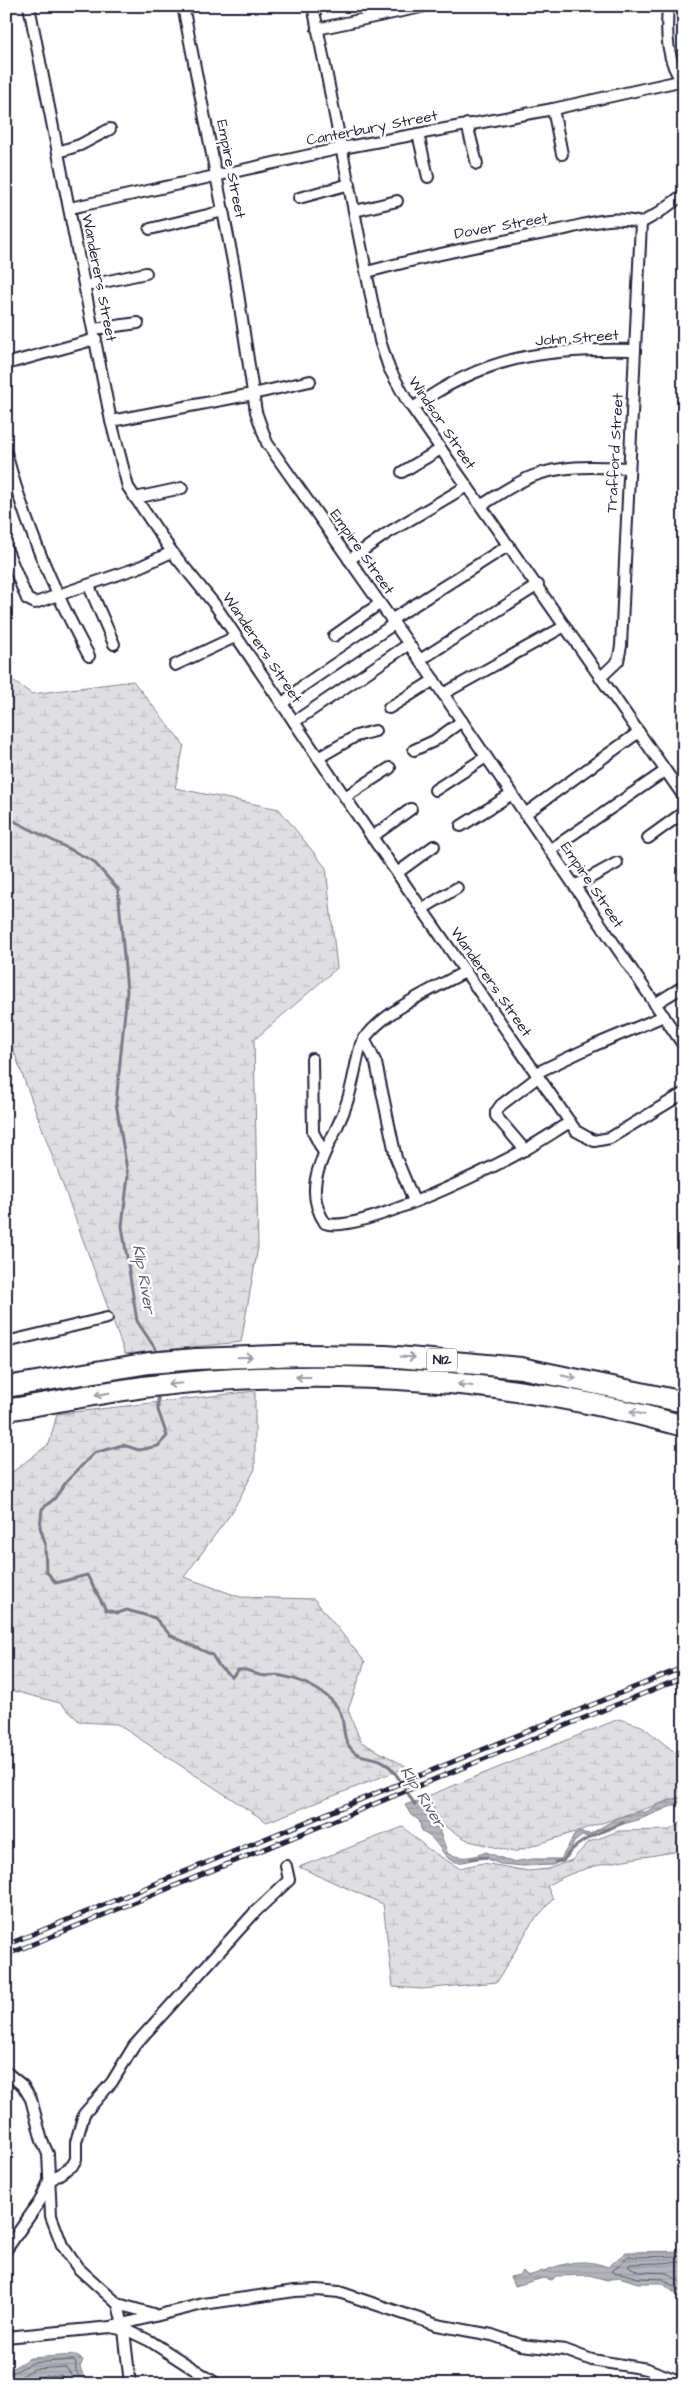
<svg xmlns="http://www.w3.org/2000/svg" width="690" height="2390" font-family="'Architects Daughter',sans-serif">
  <style>
    .wetland { fill: url(#wetland-marsh); stroke: #80808e }
    .water { fill: url(#water-rules); stroke: #7a7a88 }
    .lines { fill: none; stroke-linecap: round; stroke-linejoin: round }
    .shore { stroke: #5c5c6f; stroke-width: 1 }
    .stream { stroke: #7a7a88; stroke-width: 3 }
    .street-casing { stroke: #22223b; stroke-width: 14 }
    .highway-casing { stroke: #22223b; stroke-width: 24 }
    .street { stroke: #fff; stroke-width: 10 }
    .highway { stroke: #fff; stroke-width: 20 }
    .rail-casing { stroke: #22223b; stroke-width: 5 }
    .rail { stroke: #fff; stroke-width: 3; stroke-dasharray: 9; stroke-linecap: butt }
    .oneway { stroke: #9c9ca7 }
    .labels { text-anchor: middle; dominant-baseline: central; stroke-width: 5; stroke-linejoin: round; paint-order: stroke }
    .shield { fill: #fff; stroke: #646476; stroke-width: 1 }
    .shield-label { font-size: 14px; font-weight: bold; fill: #22223b }
    .street-label { font-size: 15px; fill: #22223b; stroke: #fff }
    .water-label { font-size: 16px; font-style: italic; fill: #5c5c6f; stroke: #fff }
  </style>
  <defs>
    <pattern id="wetland-marsh" width="20" height="14" patternUnits="userSpaceOnUse" patternTransform="scale(1.25)"><rect width="20" height="14" fill="#dfdfe2"/><path d="M1 5h8M5 5V1M11 12h8M15 12V8" fill="none" stroke="#bfbfc3"/></pattern>
    <pattern id="water-rules" width="6" height="5" patternUnits="userSpaceOnUse" patternTransform="scale(1.25)"><rect width="6" height="5" fill="#b4b4bc"/><path d="M0 2.5h6" fill="none" stroke="#9a9aa2"/></pattern>
  </defs>
  <rect width="100%" height="100%" fill="#fff"/>
  <filter id="ink" filterUnits="userSpaceOnUse"><feTurbulence type="fractalNoise" baseFrequency=".02" numOctaves="2"/><feDisplacementMap in="SourceGraphic" scale="10" xChannelSelector="R" yChannelSelector="G"/><feConvolveMatrix kernelMatrix="1 2 1 2 8 2 1 2 1" color-interpolation-filters="sRGB"/></filter>
  <g filter="url(#ink)">
    <g class="wetland">
      <polygon points="6,676 32,694 133,681 184,745 175,788 279,809 326,868 337,968 254,1040 258,1247 241,1342 125,1354 6,1030"/>
      <polygon points="255,1391 255,1469 232,1512 184,1577 240,1597 314,1599 365,1662 348,1710 361,1742 407,1767 267,1822 117,1724 80,1722 60,1703 6,1689 6,1477 49,1444 57,1414"/>
      <polygon points="619,1719 642,1726 677,1754 684,1764 684,1796 514,1852 469,1841 441,1824 428,1796"/>
      <path d="M684 1820V1850C641 1859 585 1861 547 1886L553 1899 531 1924 497 1982 422 1989 393 1987 383 1904 299 1867 403 1827 428 1849 459 1868 483 1863 528 1871 548 1869 572 1860 589 1842 619 1831 670 1830Z"/>
    </g>
    <g class="water">
      <path d="M684 1796V1801L638 1820 597 1831 590 1837 582 1836 574 1842 568 1857 553 1865 523 1866 500 1864 481 1856C439 1876 448 1843 422 1832L419 1820 411 1815 405 1805 420 1800 425 1815 435 1819 440 1825V1833L448 1854C463 1859 471 1858 486 1852L512 1862 533 1859H561L575 1834 579 1832 590 1834C606 1825 626 1810 646 1812L659 1804Z"/>
      <path d="M684 2251V2300L662 2283H638L619 2277 607 2280 589 2275 556 2276 552 2280 543 2278 515 2286 510 2277 520 2275 523 2271 528 2276C558 2267 576 2255 608 2267L626 2252Z"/>
      <polygon points="75,2355 83,2360 80,2367 83,2375 94,2384 6,2384 6,2372 30,2358"/>
    </g>
    <g class="lines">
      <g class="shore">
        <polyline points="684,2256 628,2257 612,2271 614,2273 620,2273 639,2278 663,2279 684,2294"/>
        <polyline points="684,2262 630,2264 628,2266 639,2272 666,2273 684,2284"/>
        <path d="M6 2376 32 2363 73 2360 76 2362C74 2373 80 2378 87 2384"/>
        <polyline points="6,2382 13,2381 34,2369 66,2367 77,2384"/>
        <polyline points="23,2384 36,2377 61,2375 67,2384"/>
      </g>
      <g class="stream">
        <polyline points="6,817 93,861 118,889 127,991 116,1103 128,1176 122,1226 137,1321 160,1356"/>
        <path d="M158 1392V1410L167 1436 158 1446 139 1450 123 1445 94 1453 67 1481 54 1499 42 1509 40 1527 45 1543 46 1571 56 1583 87 1575 106 1610 118 1613 127 1610 155 1618 170 1635 212 1655 219 1666 232 1677 238 1670C249 1669 250 1672 259 1675 266 1677 275 1674 282 1676 303 1680 333 1694 341 1714 345 1727 342 1739 352 1750 359 1758 371 1756 380 1760 394 1765 407 1793 415 1805"/>
        <polyline points="471,1859 487,1857"/>
        <path d="M555 1862 563 1861C575 1840 601 1832 623 1823"/>
      </g>
      <g class="street-casing">
        <g id="street">
          <polyline points="29,6 111,421 128,487 172,552 215,605 372,837 576,1131 594,1141 610,1138 684,1093"/>
          <polyline points="183,6 234,267 256,412 267,443 420,660 684,1046"/>
          <polyline points="313,6 380,341 389,368 406,399 684,797"/>
          <path d="M668 6C666 32 666 62 684 84"/>
          <polyline points="317,29 426,6"/>
          <polyline points="553,109 562,154"/>
          <polyline points="467,124 477,164"/>
          <polyline points="418,134 428,177"/>
          <polyline points="58,152 80,145 110,129"/>
          <polyline points="299,198 350,184"/>
          <polyline points="70,208 342,148 553,109 684,80"/>
          <polyline points="355,211 397,201"/>
          <polyline points="641,223 657,214 684,194"/>
          <polyline points="150,229 224,211"/>
          <path d="M367 272C430 255 492 243 555 231 589 225 606 214 641 223"/>
          <polyline points="85,286 146,273"/>
          <polyline points="94,329 138,323"/>
          <polyline points="6,364 96,339"/>
          <path d="M413 408C485 355 548 348 635 350"/>
          <polyline points="111,421 253,394 310,381"/>
          <path d="M6 453C25 524 54 592 89 656"/>
          <polyline points="402,472 441,449"/>
          <polyline points="135,498 182,488"/>
          <path d="M482 505C498 495 515 483 533 476 564 464 597 467 629 468"/>
          <polyline points="6,548 27,599 35,603 137,568 172,552"/>
          <polyline points="349,560 386,534 467,486"/>
          <polyline points="89,586 114,644"/>
          <polyline points="391,620 509,545"/>
          <polyline points="334,636 379,604"/>
          <polyline points="420,660 538,585"/>
          <polyline points="175,665 235,637"/>
          <polyline points="600,678 618,661 621,646 641,223"/>
          <polyline points="443,694 565,626"/>
          <polyline points="282,704 304,685 394,624"/>
          <polyline points="389,708 434,680"/>
          <polyline points="294,722 409,644"/>
          <polyline points="414,750 434,741 462,721"/>
          <polyline points="318,758 356,736 375,731"/>
          <polyline points="435,790 486,757"/>
          <polyline points="345,797 390,768"/>
          <polyline points="525,814 639,732"/>
          <polyline points="461,826 512,794"/>
          <polyline points="372,837 411,809"/>
          <polyline points="648,838 684,812"/>
          <polyline points="550,850 665,771"/>
          <polyline points="397,873 434,846"/>
          <polyline points="575,886 617,863"/>
          <polyline points="422,909 457,888"/>
          <path d="M465 972C433 989 380 1012 361 1044 355 1065 353 1087 345 1108 332 1146 298 1182 325 1223 355 1235 486 1171 517 1154 535 1145 552 1133 570 1122"/>
          <polyline points="655,1004 684,986"/>
          <polyline points="364,1038 376,1063 396,1158 414,1201"/>
          <polyline points="312,1059 313,1132 324,1153"/>
          <polyline points="536,1073 595,1045 664,1016"/>
          <polyline points="525,1150 496,1116 496,1112 501,1105 538,1077"/>
          <polyline points="6,1342 107,1318"/>
          <polyline points="6,2072 23,2086 31,2099 42,2141 48,2154 51,2216 62,2245 78,2268 118,2304 153,2314"/>
          <polyline points="6,2250 40,2201 49,2181 72,2166 76,2159 76,2142 84,2114 112,2082 134,2046 255,1912 289,1880 286,1866"/>
          <polyline points="118,2304 124,2330 130,2384"/>
          <polyline points="111,2327 203,2304 295,2291 317,2290 339,2292 437,2325 492,2335 521,2345 565,2350 592,2360 647,2369 674,2379 681,2384"/>
          <polyline points="6,2337 111,2327 129,2331 150,2341 217,2384"/>
        </g>
      </g>
      <g class="highway-casing">
        <g id="highway">
          <polyline points="6,1387 149,1363 196,1359 303,1355 386,1356 521,1368 684,1402"/>
          <path d="M6 1410C55 1402 103 1392 152 1386 328 1366 513 1378 684 1426"/>
        </g>
      </g>
      <use href="#street" class="street"/>
      <use href="#highway" class="highway"/>
      <g class="rail-casing">
        <g id="rail">
          <polyline points="6,1945 684,1667"/>
          <polyline points="6,1955 684,1677"/>
        </g>
      </g>
      <use href="#rail" class="rail"/>
    </g>
    <defs><path id="oneway-shaft" d="M-6 0H5M1.5-3L5.5 0L1.5 3" fill="none" stroke-width="1.6" stroke-linecap="round" stroke-linejoin="round" transform="scale(1.25)"/></defs>
    <g class="oneway">
      <use href="#oneway-shaft" transform="translate(245 1357) rotate(-2)"/>
      <use href="#oneway-shaft" transform="translate(408 1357) rotate(4)"/>
      <use href="#oneway-shaft" transform="translate(303 1377) rotate(-180)"/>
      <use href="#oneway-shaft" transform="translate(569 1377) rotate(11)"/>
      <use href="#oneway-shaft" transform="translate(175 1384) rotate(175)"/>
      <use href="#oneway-shaft" transform="translate(465 1385) rotate(-173)"/>
      <use href="#oneway-shaft" transform="translate(102 1394) rotate(171)"/>
      <use href="#oneway-shaft" transform="translate(637 1413) rotate(-167)"/>
    </g>
  </g>
  <g class="labels">
    <rect class="shield" x="427" y="1348.5" width="30" height="23" rx="4"/>
    <g class="shield-label">
      <text x="442" y="1360">N12</text>
    </g>
    <g class="street-label">
      <text transform="translate(372 128) rotate(-11)">Canterbury Street</text>
      <text transform="translate(231 169) rotate(79)">Empire Street</text>
      <text transform="translate(501 226) rotate(-10)">Dover Street</text>
      <text transform="translate(99 278) rotate(79)">Wanderers Street</text>
      <text transform="translate(577 338) rotate(-4)">John Street</text>
      <text transform="translate(442 423) rotate(56)">Windsor Street</text>
      <text transform="translate(615 453) rotate(-87)">Trafford Street</text>
      <text transform="translate(362 552) rotate(55)">Empire Street</text>
      <text transform="translate(262 648) rotate(56)">Wanderers Street</text>
      <text transform="translate(592 885) rotate(56)">Empire Street</text>
      <text transform="translate(491 982) rotate(55)">Wanderers Street</text>
    </g>
    <g class="water-label">
      <text transform="translate(144 1279) rotate(80)">Klip River</text>
      <text transform="translate(423 1797) rotate(58)">Klip River</text>
    </g>
  </g>
  <rect width="690" height="2390" fill="none" stroke="#fff" stroke-width="25"/>
  <rect x="12" y="12" width="665" height="2365" fill="none" stroke="#22223b" stroke-width="2" filter="url(#ink)"/>
</svg>
